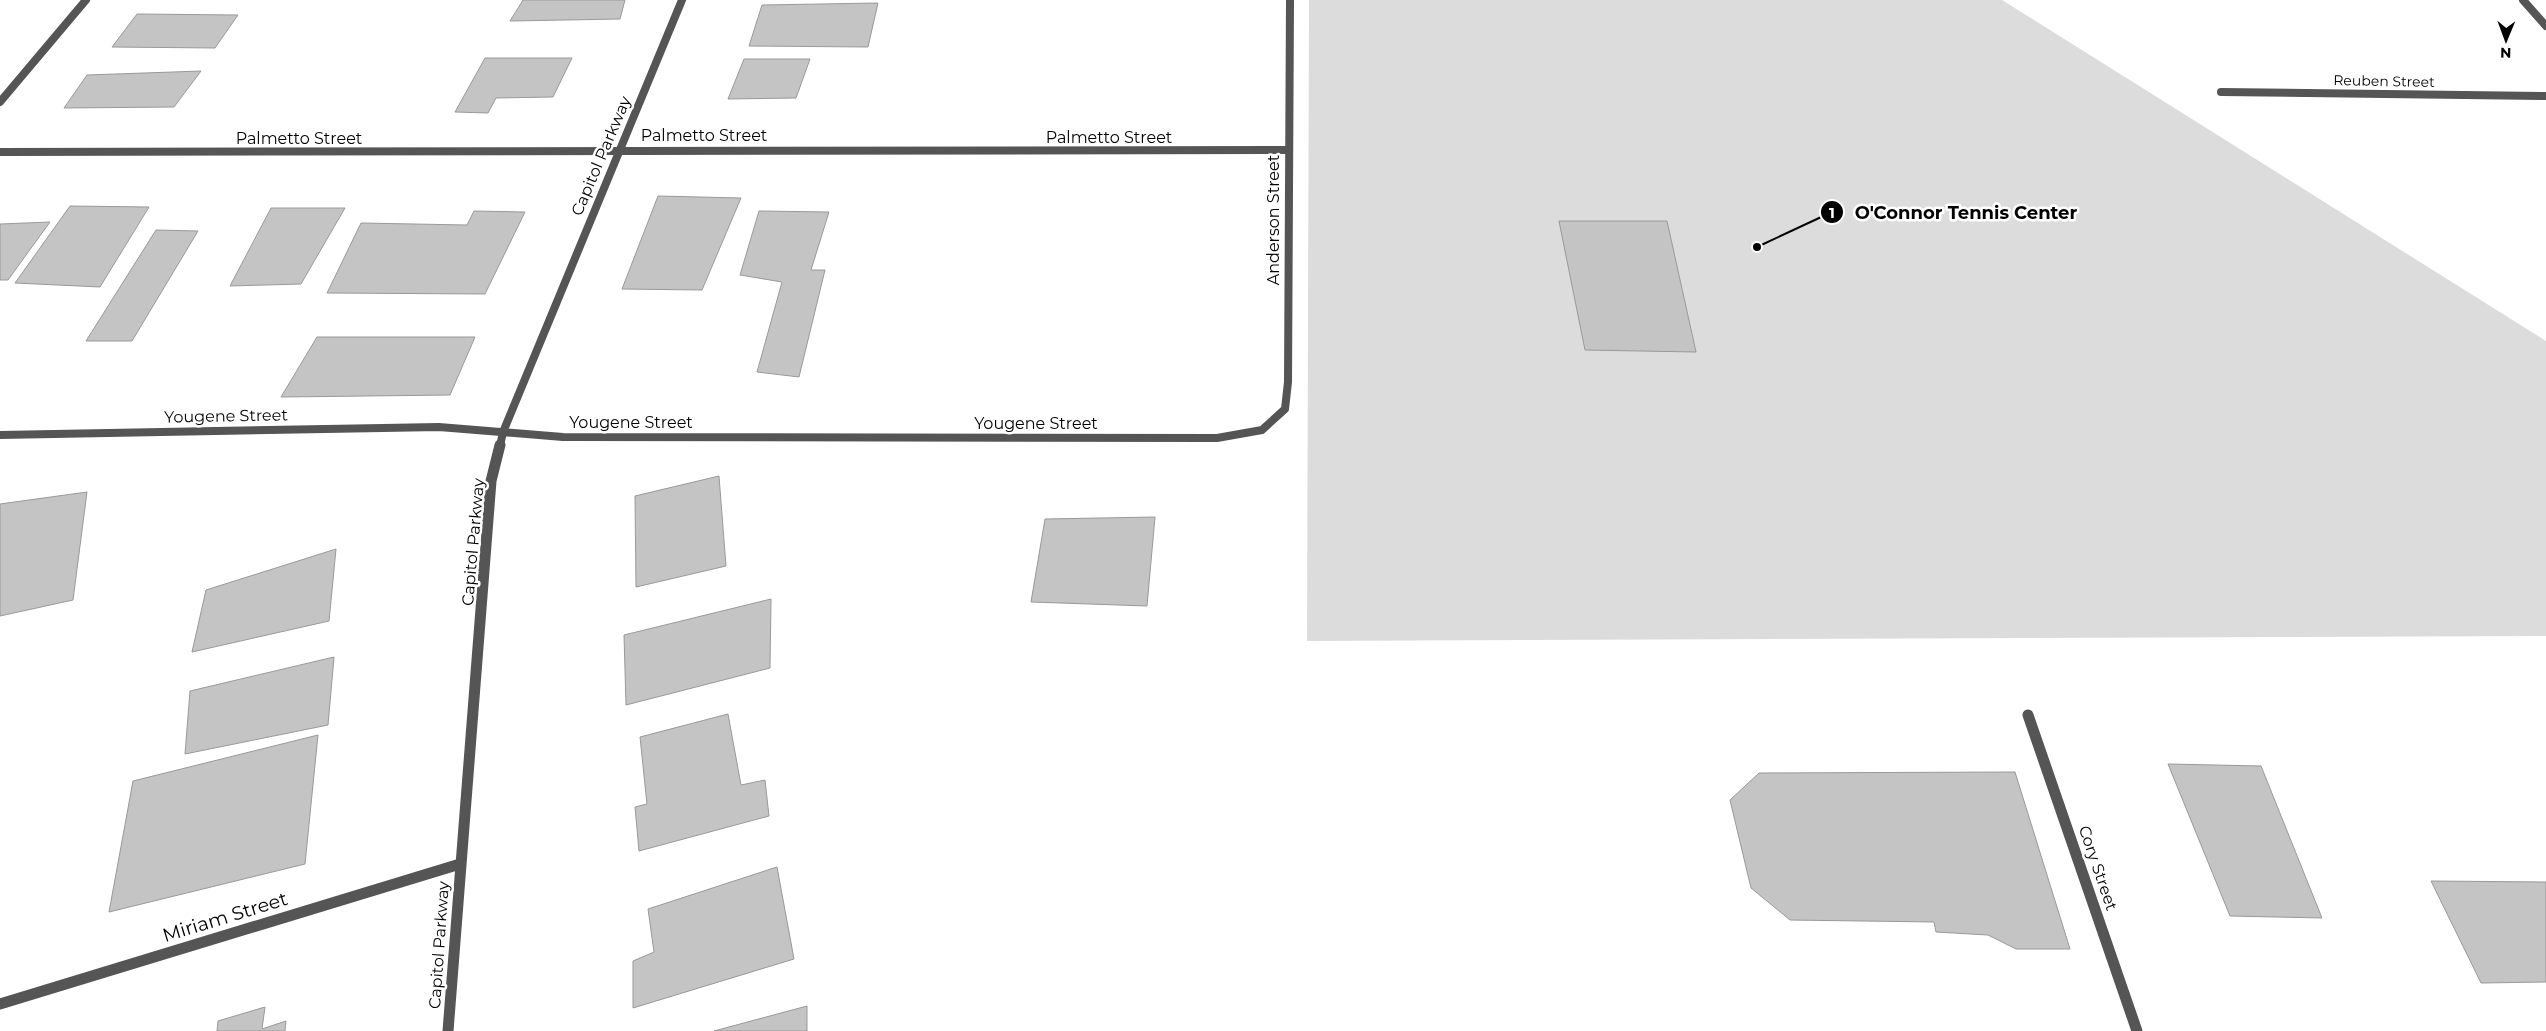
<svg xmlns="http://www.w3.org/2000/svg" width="2546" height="1031" font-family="Montserrat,sans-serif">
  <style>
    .green { fill: #dcdcdc }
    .building { fill: #c4c4c4; stroke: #999 }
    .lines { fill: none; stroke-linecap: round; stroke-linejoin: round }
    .minor-far1 { stroke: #555; stroke-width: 8 }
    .minor { stroke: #555; stroke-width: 11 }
    .tertiary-far1 { stroke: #555; stroke-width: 8 }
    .tertiary { stroke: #555; stroke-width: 11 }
    .labels { text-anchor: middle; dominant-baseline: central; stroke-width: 5; stroke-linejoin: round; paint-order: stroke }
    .far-street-label { font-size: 14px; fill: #000; stroke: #fff }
    .street-label { font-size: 16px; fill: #000; stroke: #fff }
    .near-street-label { font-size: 19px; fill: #000; stroke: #fff }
    .leader { fill: none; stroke: #000; stroke-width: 2 }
    .callout-dot { fill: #000; stroke: #fff; stroke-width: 2 }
    .mark-label { font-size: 15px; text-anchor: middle; font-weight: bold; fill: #fff }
    .callout-label { font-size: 18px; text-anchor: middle; font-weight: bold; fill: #000; stroke: #fff; stroke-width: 5; stroke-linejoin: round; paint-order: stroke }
  </style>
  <rect width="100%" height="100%" fill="#fff"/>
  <polygon class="green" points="1309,0 2002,0 2546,341 2546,636 1307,641"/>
  <g class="building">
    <polygon points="523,0 625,0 620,19 510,21"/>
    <polygon points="878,3 868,47 749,46 762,5"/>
    <polygon points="137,14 238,15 215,48 112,47"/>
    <polygon points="485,58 572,58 553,97 496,98 488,113 455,112"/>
    <polygon points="744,59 810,59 796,98 728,99"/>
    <polygon points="201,71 174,107 64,108 87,75"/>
    <polygon points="658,196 741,198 702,290 622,289"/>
    <polygon points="70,206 149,207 100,287 15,283"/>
    <polygon points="271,208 345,208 301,284 230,286"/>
    <polygon points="474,211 525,212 485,294 327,293 361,223 467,225"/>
    <polygon points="759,211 829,212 811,270 825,270 799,377 757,372 782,282 740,275"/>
    <polygon points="1559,221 1667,221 1696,352 1585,350"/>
    <polygon points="50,222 8,280 0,280 0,224"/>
    <polygon points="156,230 198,231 132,341 86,341"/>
    <polygon points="317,337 475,337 450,395 281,397"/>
    <polygon points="719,476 726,566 636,587 635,496"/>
    <polygon points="87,492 73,600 0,616 0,504"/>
    <polygon points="1155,517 1147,606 1031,602 1045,519"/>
    <polygon points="336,549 329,621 192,652 206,590"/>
    <polygon points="771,599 770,668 626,705 624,635"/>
    <polygon points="334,657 328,725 185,754 190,691"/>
    <polygon points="728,714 741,785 765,780 769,816 639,851 635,807 647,804 640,737"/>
    <polygon points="318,735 305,864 109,912 133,781"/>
    <polygon points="2168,764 2261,766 2322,918 2230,916"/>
    <polygon points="2015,772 2070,949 2016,949 1988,935 1936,932 1934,922 1790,920 1751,888 1730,800 1759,773"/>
    <polygon points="777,867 794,959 633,1008 633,961 654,952 648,909"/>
    <polygon points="2431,881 2546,882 2546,982 2481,983"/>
    <polygon points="807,1006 807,1031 714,1031"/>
    <polygon points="265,1007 262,1029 286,1021 285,1031 217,1031 218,1021"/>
  </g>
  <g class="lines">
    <g class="minor-far1">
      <polyline points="2523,0 2546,26"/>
      <polyline points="2221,92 2546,96"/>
      <polyline points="0,102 86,0"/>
      <polyline points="0,152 1288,150"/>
      <polyline points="0,435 439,427 563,437 1217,438 1262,430 1285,409 1288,382 1290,0"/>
    </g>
    <g class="minor">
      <polyline points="2028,715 2137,1031"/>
      <polyline points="0,1004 460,864"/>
    </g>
    <polyline class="tertiary-far1" points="500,446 503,432 682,0"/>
    <polyline class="tertiary" points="448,1031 491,481 500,445"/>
  </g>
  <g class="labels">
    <g class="far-street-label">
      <text transform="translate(2384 81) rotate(1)">Reuben Street</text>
    </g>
    <g class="street-label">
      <text x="704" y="135">Palmetto Street</text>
      <text x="1109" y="137">Palmetto Street</text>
      <text x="299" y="138">Palmetto Street</text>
      <text transform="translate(601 156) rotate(-67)">Capitol Parkway</text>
      <text transform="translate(1273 220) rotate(-90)">Anderson Street</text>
      <text transform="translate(226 416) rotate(-1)">Yougene Street</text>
      <text x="631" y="422">Yougene Street</text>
      <text x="1036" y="423">Yougene Street</text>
      <text transform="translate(473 542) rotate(-85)">Capitol Parkway</text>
      <text transform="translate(2098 868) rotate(71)">Cory Street</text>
      <text transform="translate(439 945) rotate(-86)">Capitol Parkway</text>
    </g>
    <g class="near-street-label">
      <text transform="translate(225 917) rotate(-17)">Miriam Street</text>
    </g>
  </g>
  <path class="leader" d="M1757 247L1832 212"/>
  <g class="callout-dot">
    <circle cx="1757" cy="247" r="5"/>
    <circle cx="1832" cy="212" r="12"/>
  </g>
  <g class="mark-label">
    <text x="1832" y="218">1</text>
  </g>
  <g class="callout-label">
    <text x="1966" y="219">O'Connor Tennis Center</text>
  </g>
  <g transform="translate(2506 40) rotate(181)" stroke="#ffffff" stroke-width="4" paint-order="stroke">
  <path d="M0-4L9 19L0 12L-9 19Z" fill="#000000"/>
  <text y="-8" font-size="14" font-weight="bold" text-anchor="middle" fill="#000000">N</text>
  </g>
</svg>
